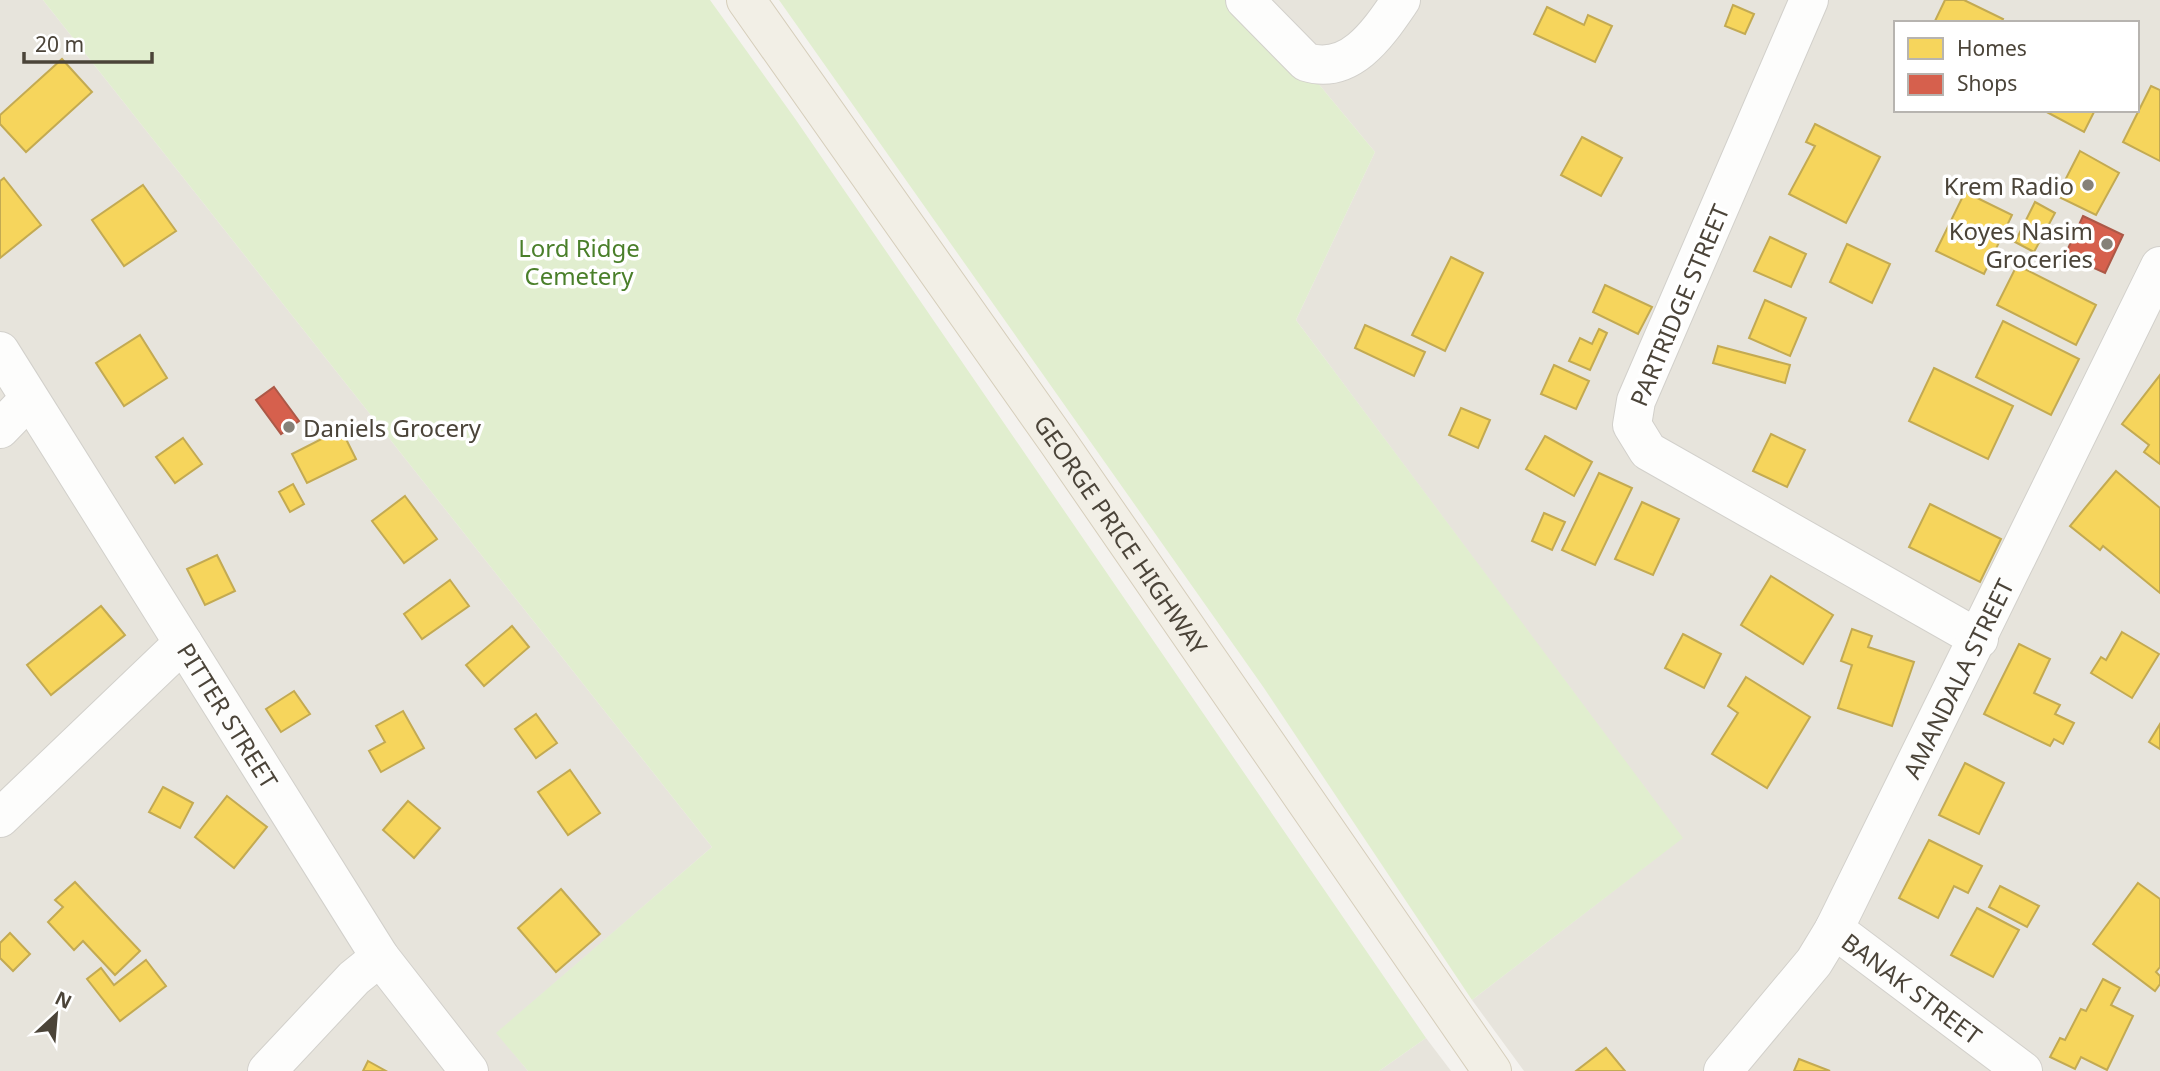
<svg xmlns="http://www.w3.org/2000/svg" width="2160" height="1071" font-family="'Noto Sans',sans-serif">
  <style>
    .residential { fill: #e7e4dc; fill-rule: evenodd }
    .green { fill: #e1eecf }
    .homes { fill: #f6d55c; stroke: #c3aa52; stroke-width: 2 }
    .shops { fill: #d6604d; stroke: #ac5847; stroke-width: 2 }
    .lines { fill: none; stroke-linecap: round; stroke-linejoin: round }
    .minor-casing { stroke: #d2d0cb; stroke-width: 40 }
    .primary-casing { stroke: #d6cebb; stroke-width: 40 }
    .minor { stroke: #fdfdfc; stroke-width: 38 }
    .primary { stroke: #f2efe6; stroke-width: 38 }
    .poi-dot { fill: #868178; stroke: #fff; stroke-width: 2.5 }
    .labels { text-anchor: middle; dominant-baseline: central; stroke-width: 7; stroke-linejoin: round; paint-order: stroke }
    .poi-label { font-size: 24px; fill: #4b4439; stroke: #fff; text-anchor: end }
    .park-label { font-size: 24px; fill: #4a7f2a; stroke: #fff }
    .street-label { font-size: 24px; fill: #4b4439; stroke: #fff }
  </style>
  <rect width="100%" height="100%" fill="#f4f2ee"/>
  <g class="residential">
    <polygon points="0,0 43,0 712,847 497,1033 528,1071 0,1071"/>
    <path d="M1249 0H2160V1071H1524L1472 1000 1682 838 1296 320 1375 152ZM1896 23H2137V110H1896Z"/>
    <polygon points="1426,1038 1451,1071 1379,1071"/>
  </g>
  <g class="green">
    <polygon points="43,0 710,0 796,120 1426,1038 1379,1071 528,1071 496,1033 712,847"/>
    <polygon points="779,0 1249,0 1375,152 1296,320 1683,838 1472,1000 1264,688"/>
  </g>
  <g class="homes">
    <polygon points="1945,0 1964,0 2003,19 2001,23 1934,23"/>
    <polygon points="1733,5 1754,14 1745,34 1725,26"/>
    <polygon points="1547,7 1584,25 1588,15 1612,26 1595,62 1534,34"/>
    <polygon points="62,59 92,92 26,152 0,124 0,115"/>
    <polygon points="2151,86 2160,90 2160,161 2123,142"/>
    <polygon points="2043,110 2095,110 2084,132"/>
    <polygon points="1815,124 1880,157 1846,223 1789,194 1815,146 1806,142"/>
    <polygon points="1582,137 1622,158 1601,196 1561,175"/>
    <polygon points="2080,151 2119,173 2096,215 2057,196"/>
    <polygon points="4,178 41,225 0,258 0,181"/>
    <polygon points="143,185 176,231 124,266 92,220"/>
    <polygon points="1965,192 2012,215 1984,274 1936,251"/>
    <polygon points="2035,202 2055,213 2034,252 2015,242"/>
    <polygon points="1770,237 1806,254 1791,287 1754,271"/>
    <polygon points="1847,244 1890,264 1872,303 1830,282"/>
    <polygon points="1451,257 1483,273 1445,351 1412,335"/>
    <polygon points="2017,265 2096,305 2076,345 1997,305"/>
    <polygon points="1605,285 1652,307 1638,334 1593,312"/>
    <polygon points="1765,300 1806,318 1790,356 1749,338"/>
    <polygon points="2003,321 2079,359 2051,415 1976,377"/>
    <polygon points="1365,325 1425,352 1414,376 1355,348"/>
    <polygon points="1599,329 1607,333 1590,370 1569,361 1580,338 1592,344"/>
    <polygon points="140,335 167,378 124,406 96,363"/>
    <polygon points="1718,346 1790,365 1785,383 1713,363"/>
    <polygon points="1554,365 1589,381 1576,409 1541,394"/>
    <polygon points="1934,368 2013,406 1988,459 1909,421"/>
    <polygon points="2160,375 2160,464 2144,452 2149,445 2122,424"/>
    <polygon points="1461,408 1490,420 1478,448 1449,435"/>
    <polygon points="341,429 356,459 307,483 292,454"/>
    <polygon points="1771,434 1805,450 1787,487 1753,471"/>
    <polygon points="1545,436 1592,462 1574,496 1526,469"/>
    <polygon points="183,438 202,464 175,483 156,457"/>
    <polygon points="2116,471 2160,508 2160,593 2103,546 2100,550 2070,526"/>
    <polygon points="1599,473 1632,488 1595,565 1562,550"/>
    <polygon points="293,484 304,504 290,512 279,492"/>
    <polygon points="405,496 437,539 404,563 372,521"/>
    <polygon points="1642,502 1679,519 1653,575 1615,559"/>
    <polygon points="1930,504 2001,539 1980,582 1909,547"/>
    <polygon points="1544,513 1565,522 1552,550 1532,541"/>
    <polygon points="217,555 235,591 205,605 187,569"/>
    <polygon points="1771,576 1833,615 1803,664 1741,625"/>
    <polygon points="450,580 469,606 422,639 404,614"/>
    <polygon points="101,606 125,635 51,695 27,665"/>
    <polygon points="512,626 529,647 484,686 466,665"/>
    <polygon points="1852,629 1872,636 1868,647 1914,662 1892,726 1838,708 1852,665 1841,661"/>
    <polygon points="2122,632 2159,654 2132,698 2091,673 2101,657 2106,660"/>
    <polygon points="1683,634 1721,654 1704,688 1665,668"/>
    <polygon points="2019,644 2050,659 2034,693 2060,705 2055,714 2074,723 2063,744 2054,739 2050,746 1984,714"/>
    <polygon points="1746,677 1810,717 1767,788 1712,754 1738,713 1728,706"/>
    <polygon points="294,691 310,714 281,732 266,709"/>
    <polygon points="403,711 424,748 381,772 369,751 385,742 376,726"/>
    <polygon points="536,714 557,743 536,758 515,729"/>
    <polygon points="2160,724 2160,749 2149,742"/>
    <polygon points="1965,763 2004,783 1979,834 1939,815"/>
    <polygon points="570,770 600,813 568,835 538,792"/>
    <polygon points="163,787 193,803 180,828 149,812"/>
    <polygon points="227,796 267,827 234,868 195,837"/>
    <polygon points="408,801 440,828 414,858 383,830"/>
    <polygon points="1929,840 1982,866 1968,893 1954,886 1938,918 1899,898"/>
    <polygon points="75,882 140,951 115,975 83,941 74,950 48,922 63,907 55,900"/>
    <polygon points="2138,883 2160,899 2160,967 2156,972 2160,976 2160,984 2155,991 2093,944"/>
    <polygon points="2000,886 2039,906 2027,927 1989,907"/>
    <polygon points="561,889 600,934 556,972 518,928"/>
    <polygon points="1977,908 2019,930 1993,977 1951,955"/>
    <polygon points="10,933 30,954 13,971 0,958 0,943"/>
    <polygon points="146,960 166,986 120,1021 87,979 101,968 114,985"/>
    <polygon points="2103,979 2120,988 2111,1005 2133,1016 2107,1070 2081,1057 2075,1069 2050,1057 2060,1038 2065,1040 2081,1009 2086,1011"/>
    <polygon points="1606,1048 1625,1071 1576,1071"/>
    <polygon points="1799,1059 1830,1071 1794,1071"/>
    <polygon points="368,1061 386,1071 363,1071"/>
  </g>
  <g class="shops">
    <polygon points="2083,216 2123,235 2105,273 2065,255"/>
    <polygon points="274,387 299,421 281,434 256,400"/>
  </g>
  <g class="lines">
    <g class="minor-casing">
      <g id="minor">
        <path d="M1245 0 1306 62C1351 76 1379 32 1401 0"/>
        <polyline points="1809,0 1636,401 1632,425 1648,451 1979,639"/>
        <path id="s1" d="M0 351 380 957 469 1071"/>
        <polyline points="0,429 29,399"/>
        <polyline points="0,818 183,643"/>
        <path id="s2" d="M1834 929 2023 1071"/>
        <polyline points="267,1071 354,978 380,957"/>
        <path id="s3" d="M1723 1071 1814 962 1834 929 2160 266"/>
      </g>
    </g>
    <g class="primary-casing">
      <g id="primary">
        <path id="s4" d="M746 0 1058 442 1492 1071"/>
      </g>
    </g>
    <use href="#minor" class="minor"/>
    <use href="#primary" class="primary"/>
  </g>
  <g class="poi-dot">
    <circle cx="2088" cy="185" r="7"/>
    <circle cx="2107" cy="244" r="7"/>
    <circle cx="289" cy="427" r="7"/>
  </g>
  <g class="labels">
    <g class="poi-label">
      <text x="2074" y="185">Krem Radio</text>
      <text x="2093" y="230">Koyes Nasim<tspan x="2093" dy="28">Groceries</tspan></text>
      <text x="303" y="427" text-anchor="start">Daniels Grocery</text>
    </g>
    <g class="park-label">
      <text x="579" y="247">Lord Ridge<tspan x="579" dy="28">Cemetery</tspan></text>
    </g>
    <g class="street-label">
      <text transform="translate(1679 305) rotate(-67)">PARTRIDGE STREET</text>
      <text stroke="none"><textPath href="#s4" startOffset="653">GEORGE PRICE HIGHWAY</textPath></text>
      <text stroke="none"><textPath href="#s3" startOffset="460">AMANDALA STREET</textPath></text>
      <text stroke="none"><textPath href="#s1" startOffset="430">PITTER STREET</textPath></text>
      <text stroke="none"><textPath href="#s2" startOffset="98">BANAK STREET</textPath></text>
    </g>
  </g>
  <rect x="1894" y="21" width="245" height="91" fill="#ffffff" stroke="#b7b4b0" stroke-width="2"/>
  <rect x="1908" y="38" width="35" height="21" fill="#f6d55c" stroke="#b7b4b0" stroke-width="2"/>
  <text x="1957" y="56" font-size="21" fill="#4b4439">Homes</text>
  <rect x="1908" y="74" width="35" height="21" fill="#d6604d" stroke="#b7b4b0" stroke-width="2"/>
  <text x="1957" y="91" font-size="21" fill="#4b4439">Shops</text>
  <g transform="translate(56 1015) rotate(26)" stroke="#ffffff" stroke-width="5" paint-order="stroke">
  <path d="M0-5L12 26L0 18L-12 26Z" fill="#4b4439"/>
  <text y="-10" font-size="19" font-weight="bold" text-anchor="middle" fill="#4b4439">N</text>
  </g>
  <path d="M24 52v10h128v-10" fill="none" stroke="#4b4439" stroke-width="3.5"/>
  <text x="35" y="52" font-size="21" fill="#4b4439" stroke="#ffffff" stroke-width="5" paint-order="stroke">20 m</text>
</svg>
